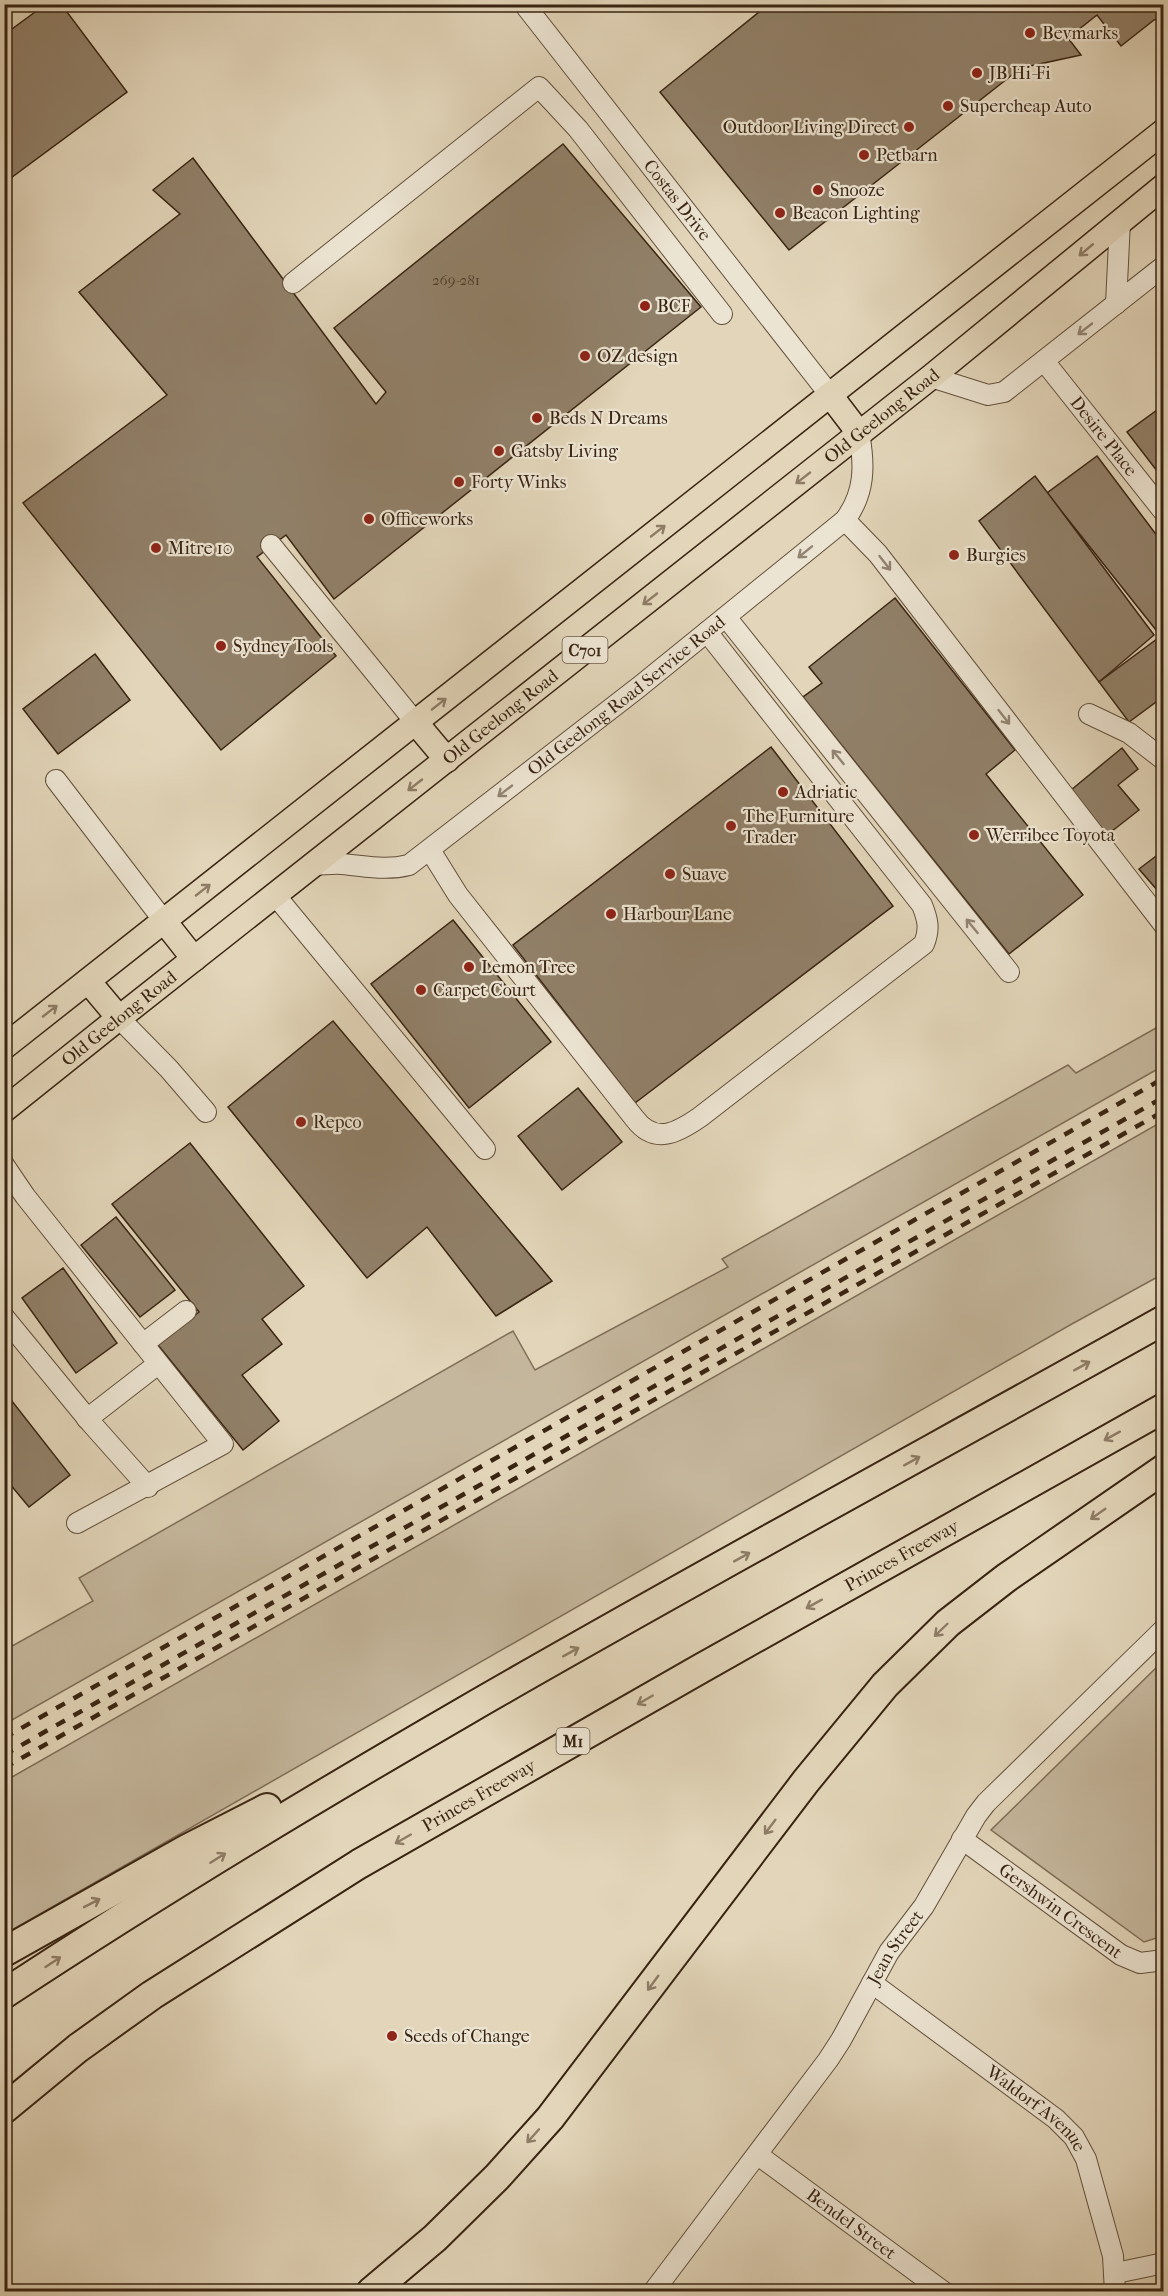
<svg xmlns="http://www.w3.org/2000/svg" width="1168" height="2296" font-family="'IM FELL French Canon',serif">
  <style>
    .green { fill: #c5b79d; stroke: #7f6e58; stroke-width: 1.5 }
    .building { fill: #918069; stroke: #392412; stroke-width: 1.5 }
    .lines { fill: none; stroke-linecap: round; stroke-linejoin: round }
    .minor-casing { stroke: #63503c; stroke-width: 22 }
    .major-casing { stroke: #392412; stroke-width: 27 }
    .highway-casing { stroke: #392412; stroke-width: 32 }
    .minor { stroke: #ece4d2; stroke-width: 20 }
    .major { stroke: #e2d5b9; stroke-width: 24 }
    .highway { stroke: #e2d5b9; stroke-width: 28 }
    .rail { stroke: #392412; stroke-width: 4.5; stroke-dasharray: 10 10; stroke-linecap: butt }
    .oneway { stroke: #8e7c66 }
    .oneway2 { stroke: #928472 }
    .poi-dot { fill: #8f2418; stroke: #ece4d2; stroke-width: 2 }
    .labels { text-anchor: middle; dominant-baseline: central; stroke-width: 4.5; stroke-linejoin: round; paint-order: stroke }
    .number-label { font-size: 15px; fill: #4f3b28 }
    .shield { fill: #ece4d2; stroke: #6f5e4c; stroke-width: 1.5 }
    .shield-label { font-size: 16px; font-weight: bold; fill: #392412 }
    .poi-label { font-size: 18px; fill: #392412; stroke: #ece4d2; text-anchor: start }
    .street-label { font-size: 18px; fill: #392412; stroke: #ece4d2 }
  </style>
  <rect width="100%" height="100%" fill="#e2d5b9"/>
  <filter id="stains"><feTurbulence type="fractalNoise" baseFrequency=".00333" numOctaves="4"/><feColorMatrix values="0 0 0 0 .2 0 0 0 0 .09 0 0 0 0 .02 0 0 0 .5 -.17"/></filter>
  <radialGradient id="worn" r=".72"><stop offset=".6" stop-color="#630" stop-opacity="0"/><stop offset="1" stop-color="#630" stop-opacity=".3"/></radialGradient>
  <g class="green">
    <polygon points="1163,1024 1163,1066 5,1724 5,1650 93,1601 79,1578 513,1331 535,1370 728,1267 722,1259 1068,1065 1076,1073"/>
    <polygon points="1163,1121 1163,1274 1070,1325 5,1934 5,1781"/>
    <polygon points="1163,1661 1163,1936 1144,1942 991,1830"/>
  </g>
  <g class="building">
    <polygon points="46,4 61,4 127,92 4,183 4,35"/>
    <polygon points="769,4 1164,4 1164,18 1154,20 1121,46 1097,15 1068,38 1081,55 1021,68 789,250 660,92"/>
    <polygon points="563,144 701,307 334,599 286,535 257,557 336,656 221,750 23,503 167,395 79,292 180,214 153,190 193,158 376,404 386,392 334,328"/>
    <polygon points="1164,405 1164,480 1127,432"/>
    <polygon points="1097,456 1164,545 1164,640 1047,493"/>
    <polygon points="1035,476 1154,635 1099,682 979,521"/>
    <polygon points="895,598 1015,750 986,774 1083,895 1009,954 803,697 822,683 809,667"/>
    <polygon points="1161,636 1164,640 1164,696 1129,722 1099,682"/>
    <polygon points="95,654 130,700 58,754 23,709"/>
    <polygon points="771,747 893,906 635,1103 513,945"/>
    <polygon points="1122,748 1138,769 1118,785 1139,810 1107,835 1071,790"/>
    <polygon points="1164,850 1164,898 1139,869"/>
    <polygon points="453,920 551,1042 469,1108 371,984"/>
    <polygon points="333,1021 552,1281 496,1316 427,1227 367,1278 228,1107"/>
    <polygon points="578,1088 622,1142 562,1190 518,1136"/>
    <polygon points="190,1143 304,1286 262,1319 282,1344 242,1375 279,1421 243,1450 158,1345 199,1312 112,1204"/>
    <polygon points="116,1217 175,1290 140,1317 81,1245"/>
    <polygon points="63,1268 117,1343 76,1373 22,1298"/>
    <polygon points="4,1391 70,1475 29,1507 4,1477"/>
  </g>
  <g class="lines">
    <g class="minor-casing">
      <g id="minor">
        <path id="s1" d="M524 4 830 395"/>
        <polyline points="293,283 539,87 578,129 722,314"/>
        <polyline points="1116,304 1120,221"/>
        <path id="s2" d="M1044 361 1164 512"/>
        <polyline points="931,377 988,395 1004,392 1164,266"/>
        <polyline points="845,520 878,554 1164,925"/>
        <polyline points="271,545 416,723"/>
        <polyline points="726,617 1009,972"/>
        <polyline points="1089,714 1129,733 1164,760"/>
        <polyline points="56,780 164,921"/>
        <path d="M430 850 458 895 635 1119C655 1145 677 1133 700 1117L924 944C930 929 928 920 922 905L707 632"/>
        <path id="s3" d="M313 865C323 865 333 863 342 864 366 866 385 871 409 865L639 687 845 520C865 493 865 466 859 433"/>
        <polyline points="275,895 485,1149"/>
        <polyline points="119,1018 169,1069 206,1112"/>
        <polyline points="4,1165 25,1196 223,1444 77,1523"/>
        <polyline points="4,1317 91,1423 148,1487"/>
        <polyline points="143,1344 186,1311"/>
        <polyline points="87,1419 158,1364"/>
        <path id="s4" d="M962 1839 1121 1955 1140 1963 1164 1960"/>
        <path id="s5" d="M872 1983 1056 2119 1074 2137 1086 2159 1113 2256 1115 2292"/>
        <path id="s6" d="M758 2155 944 2292"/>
        <polyline points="1116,2273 1164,2263"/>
        <path id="s7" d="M653 2292 828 2060 841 2040 889 1952 924 1906 976 1816 986 1803 1164 1629"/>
      </g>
    </g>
    <g class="major-casing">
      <g id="major">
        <polyline points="830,395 859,433"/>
        <polyline points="416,723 447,760"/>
        <polyline points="164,921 194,959"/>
        <polyline points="88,981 119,1018"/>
        <polyline points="4,1047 1164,131"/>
        <path id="s8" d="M4 1110 119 1018 931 377 1164 186"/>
      </g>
    </g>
    <g class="highway-casing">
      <g id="highway">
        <polyline points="4,1952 187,1849 267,1808"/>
        <path d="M4 1994C377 1748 774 1538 1164 1320"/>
        <path id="s9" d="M4 2109 78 2048 152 1995 359 1864 700 1669 1164 1408"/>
        <polyline points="371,2292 435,2238 497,2177 550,2118 806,1781 885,1685 948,1623 1006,1578 1164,1469"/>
      </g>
    </g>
    <use href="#minor" class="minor"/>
    <use href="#major" class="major"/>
    <use href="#highway" class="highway"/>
    <g class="rail">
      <polyline points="4,1738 1164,1078"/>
      <polyline points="4,1755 1164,1097"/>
      <polyline points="4,1768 1164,1111"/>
    </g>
  </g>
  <defs><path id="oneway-shaft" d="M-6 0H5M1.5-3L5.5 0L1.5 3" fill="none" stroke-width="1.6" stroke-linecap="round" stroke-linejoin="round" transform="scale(1.5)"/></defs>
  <g class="oneway">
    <use href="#oneway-shaft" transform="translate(1086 250) rotate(140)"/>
    <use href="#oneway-shaft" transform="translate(803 478) rotate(142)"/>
    <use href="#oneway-shaft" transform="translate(658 531) rotate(-38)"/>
    <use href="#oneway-shaft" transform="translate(650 599) rotate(142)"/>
    <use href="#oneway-shaft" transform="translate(439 704) rotate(-38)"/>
    <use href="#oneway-shaft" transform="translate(415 785) rotate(142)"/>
    <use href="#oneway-shaft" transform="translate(203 890) rotate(-38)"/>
    <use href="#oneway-shaft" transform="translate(50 1011) rotate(-38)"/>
    <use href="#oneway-shaft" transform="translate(1082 1366) rotate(-29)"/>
    <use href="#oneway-shaft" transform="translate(1112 1436) rotate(151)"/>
    <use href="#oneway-shaft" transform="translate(912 1461) rotate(-29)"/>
    <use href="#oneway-shaft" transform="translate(1098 1514) rotate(145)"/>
    <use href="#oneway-shaft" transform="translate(742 1557) rotate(-29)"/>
    <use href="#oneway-shaft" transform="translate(814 1604) rotate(151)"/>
    <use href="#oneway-shaft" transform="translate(941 1630) rotate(136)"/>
    <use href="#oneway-shaft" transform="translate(571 1652) rotate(-29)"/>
    <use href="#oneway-shaft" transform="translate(645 1700) rotate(150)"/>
    <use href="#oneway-shaft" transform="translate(770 1827) rotate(127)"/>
    <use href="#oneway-shaft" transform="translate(403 1839) rotate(150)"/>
    <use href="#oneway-shaft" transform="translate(218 1858) rotate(-32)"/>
    <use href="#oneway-shaft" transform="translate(92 1903) rotate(-27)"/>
    <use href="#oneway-shaft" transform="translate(53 1962) rotate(-33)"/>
    <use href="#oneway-shaft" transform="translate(653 1983) rotate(126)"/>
    <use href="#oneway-shaft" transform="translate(533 2136) rotate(132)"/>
  </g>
  <g class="oneway2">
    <use href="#oneway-shaft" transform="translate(1085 329) rotate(142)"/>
    <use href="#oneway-shaft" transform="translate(805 552) rotate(141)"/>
    <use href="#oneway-shaft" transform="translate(885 563) rotate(52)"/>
    <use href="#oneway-shaft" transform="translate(1004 717) rotate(52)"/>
    <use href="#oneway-shaft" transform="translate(838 757) rotate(-129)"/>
    <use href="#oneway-shaft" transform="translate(505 791) rotate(142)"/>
    <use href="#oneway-shaft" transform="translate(972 926) rotate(-129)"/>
  </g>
  <g class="poi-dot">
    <circle cx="1030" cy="33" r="6"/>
    <circle cx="977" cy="73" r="6"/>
    <circle cx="948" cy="106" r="6"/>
    <circle cx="909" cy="127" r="6"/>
    <circle cx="864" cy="155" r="6"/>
    <circle cx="818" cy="190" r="6"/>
    <circle cx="780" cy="213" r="6"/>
    <circle cx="645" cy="306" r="6"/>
    <circle cx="585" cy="356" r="6"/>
    <circle cx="537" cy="418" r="6"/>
    <circle cx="499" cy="451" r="6"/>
    <circle cx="459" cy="482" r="6"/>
    <circle cx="369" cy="519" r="6"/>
    <circle cx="156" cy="548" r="6"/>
    <circle cx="954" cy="555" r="6"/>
    <circle cx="221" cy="646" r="6"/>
    <circle cx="783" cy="792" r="6"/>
    <circle cx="731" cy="826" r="6"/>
    <circle cx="974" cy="835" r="6"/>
    <circle cx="670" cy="874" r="6"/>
    <circle cx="611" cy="914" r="6"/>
    <circle cx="469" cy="967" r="6"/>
    <circle cx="421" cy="990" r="6"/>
    <circle cx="301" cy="1122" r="6"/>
    <circle cx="392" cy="2036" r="6"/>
  </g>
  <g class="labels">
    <g class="number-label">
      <text x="456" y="280">269-281</text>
    </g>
    <g class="shield">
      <rect x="562.5" y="637" width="45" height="26" rx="4.5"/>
      <rect x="556.5" y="1728" width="33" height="26" rx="4.5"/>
    </g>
    <g class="shield-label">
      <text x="585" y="650">C701</text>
      <text x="573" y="1741">M1</text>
    </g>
    <g class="poi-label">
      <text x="1042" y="33">Bevmarks</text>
      <text x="989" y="73">JB Hi-Fi</text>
      <text x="960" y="106">Supercheap Auto</text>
      <text x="897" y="127" text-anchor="end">Outdoor Living Direct</text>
      <text x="876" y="155">Petbarn</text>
      <text x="830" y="190">Snooze</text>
      <text x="792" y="213">Beacon Lighting</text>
      <text x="657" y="306">BCF</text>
      <text x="597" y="356">OZ design</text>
      <text x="549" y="418">Beds N Dreams</text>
      <text x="511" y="451">Gatsby Living</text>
      <text x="471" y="482">Forty Winks</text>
      <text x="381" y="519">Officeworks</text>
      <text x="168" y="548">Mitre 10</text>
      <text x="966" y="555">Burgies</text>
      <text x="233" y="646">Sydney Tools</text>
      <text x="795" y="792">Adriatic</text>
      <text x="743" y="816">The Furniture<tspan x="743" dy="21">Trader</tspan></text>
      <text x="986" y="835">Werribee Toyota</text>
      <text x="682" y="874">Suave</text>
      <text x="623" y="914">Harbour Lane</text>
      <text x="481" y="967">Lemon Tree</text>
      <text x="433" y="990">Carpet Court</text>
      <text x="313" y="1122">Repco</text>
      <text x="404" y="2036">Seeds of Change</text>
    </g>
    <g class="street-label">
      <text stroke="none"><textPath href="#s1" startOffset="249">Costas Drive</textPath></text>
      <text stroke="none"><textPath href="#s8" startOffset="1119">Old Geelong Road</textPath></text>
      <text stroke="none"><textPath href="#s2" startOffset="96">Desire Place</textPath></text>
      <text stroke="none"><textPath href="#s3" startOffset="372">Old Geelong Road Service Road</textPath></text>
      <text stroke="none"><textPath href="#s8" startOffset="633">Old Geelong Road</textPath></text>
      <text stroke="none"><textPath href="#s8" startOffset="147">Old Geelong Road</textPath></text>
      <text stroke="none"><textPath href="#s9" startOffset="1056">Princes Freeway</textPath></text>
      <text stroke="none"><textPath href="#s9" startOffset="570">Princes Freeway</textPath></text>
      <text stroke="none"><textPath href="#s4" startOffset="122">Gershwin Crescent</textPath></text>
      <text stroke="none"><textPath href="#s7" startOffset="422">Jean Street</textPath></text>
      <text stroke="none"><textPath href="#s5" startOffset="207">Waldorf Avenue</textPath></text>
      <text stroke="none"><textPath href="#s6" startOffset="116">Bendel Street</textPath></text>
    </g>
  </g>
  <rect width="1168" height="2296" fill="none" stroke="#e2d5b9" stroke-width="24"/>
  <rect x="6" y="6" width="1156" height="2284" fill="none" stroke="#392412" stroke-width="3"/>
  <rect x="12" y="12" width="1144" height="2272" fill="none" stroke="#392412" stroke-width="1.5"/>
  <rect width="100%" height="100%" filter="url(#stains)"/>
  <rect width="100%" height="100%" fill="url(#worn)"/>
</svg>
